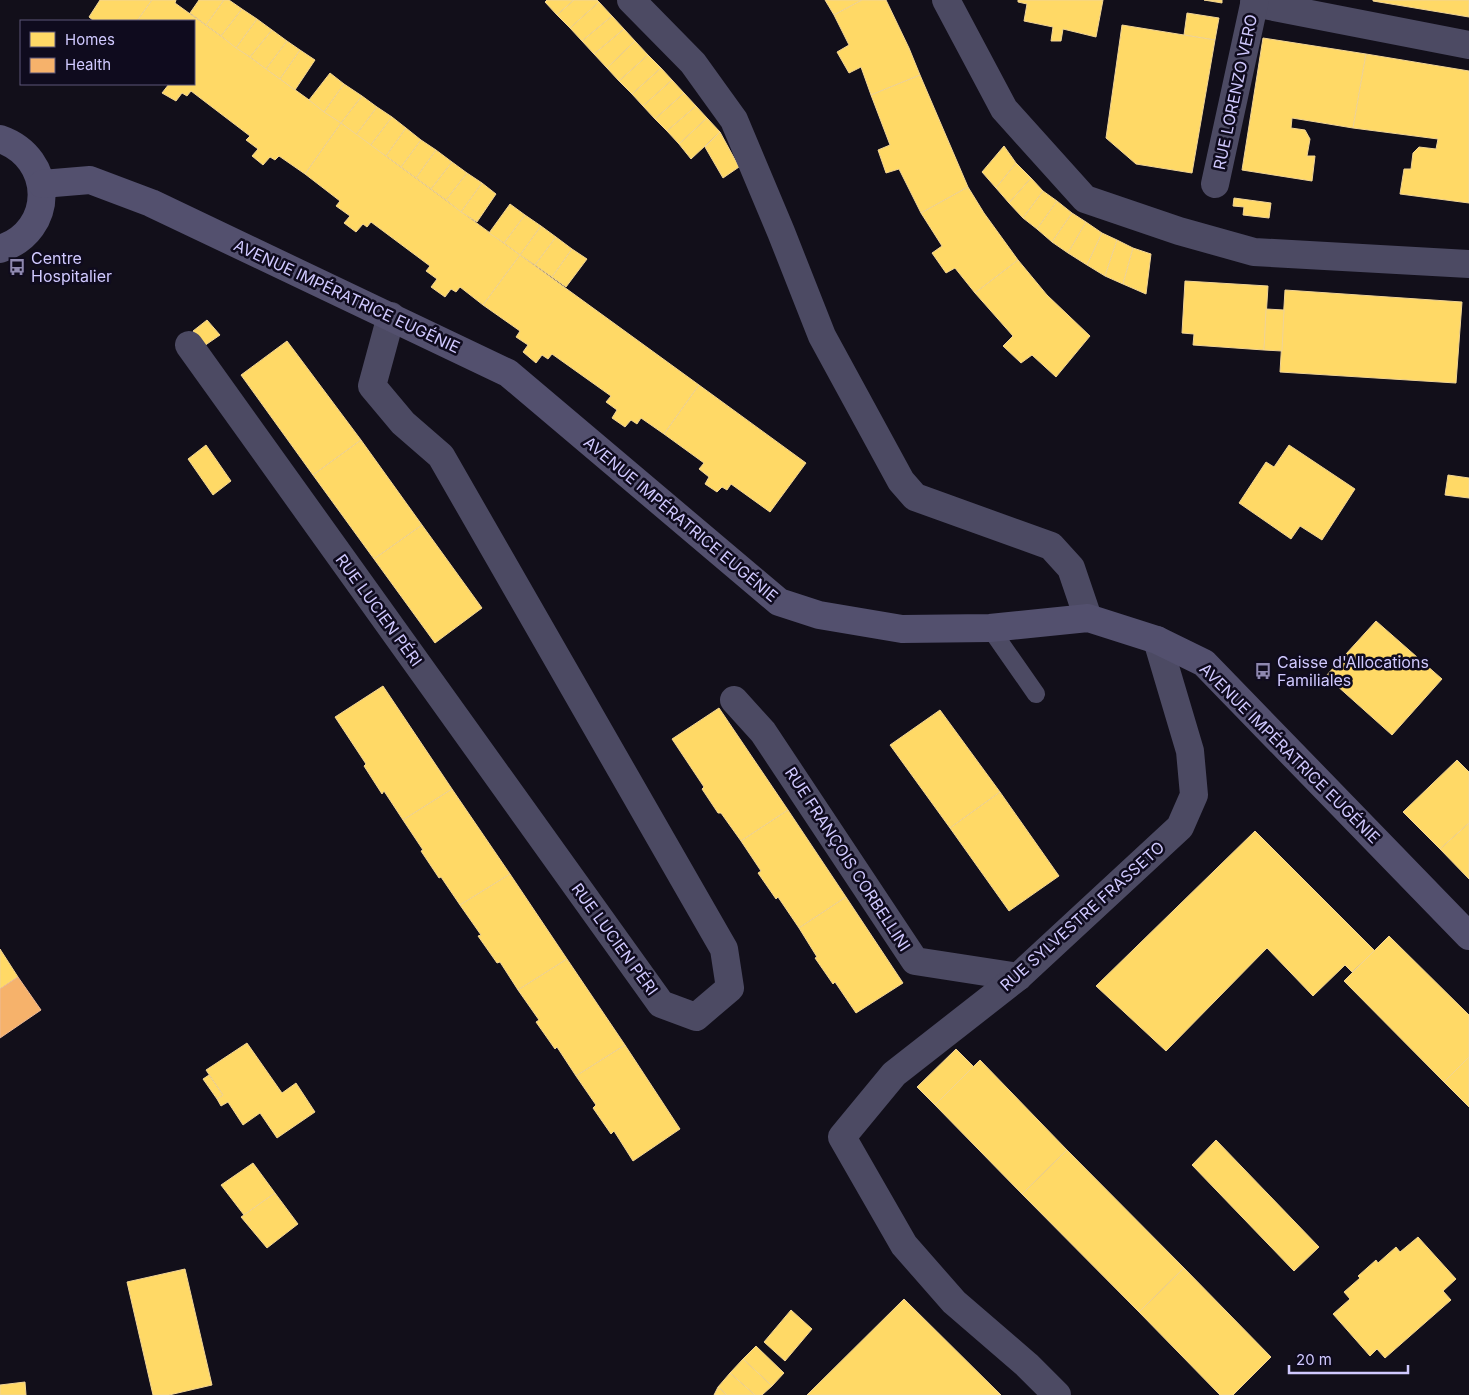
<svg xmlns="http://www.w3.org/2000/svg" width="1469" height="1395" font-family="Inter,sans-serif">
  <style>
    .homes { fill: #ffd966; stroke: #f1d494 }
    .health { fill: #f6b26b; stroke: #ebb997 }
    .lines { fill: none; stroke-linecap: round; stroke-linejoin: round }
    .service { stroke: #4c4a63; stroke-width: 18 }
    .minor { stroke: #4c4a63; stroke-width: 28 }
    .secondary { stroke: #53506e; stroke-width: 28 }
    .labels { text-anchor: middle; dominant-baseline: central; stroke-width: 5; stroke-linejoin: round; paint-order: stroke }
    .street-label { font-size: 16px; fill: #d0c9ff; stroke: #0f0b1e }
    .poi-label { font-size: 16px; fill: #d0c9ff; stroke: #0f0b1e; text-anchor: start }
  </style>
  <rect width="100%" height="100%" fill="#120f1a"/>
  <g class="homes">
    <polygon points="100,0 152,0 137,21 94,21 89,17"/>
    <polygon points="152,0 176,0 175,3 341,123 305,174 279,156 275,160 270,157 263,165 252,156 258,149 246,140 250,136 191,91 187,96 182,93 176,101 162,93 169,84 194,84 194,21 137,21"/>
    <polygon points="199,0 224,0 206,25 190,13"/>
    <polygon points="224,0 229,0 242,9 221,36 206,25"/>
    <polygon points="547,0 574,0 557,15 545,2"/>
    <polygon points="574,0 597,0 599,2 570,28 557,15"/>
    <polygon points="825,0 862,0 834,15"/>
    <polygon points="862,0 886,0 909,48 920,75 871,95 861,67 849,73 837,52 849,45 834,15"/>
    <polygon points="1018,0 1103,0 1096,37 1063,29 1061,41 1051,41 1053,27 1024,21 1027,4 1018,2"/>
    <polygon points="1204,0 1222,0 1222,3"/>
    <polygon points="1469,0 1469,17 1373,1 1373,0"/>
    <polygon points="599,2 612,16 582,41 570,28"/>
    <polygon points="242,9 257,19 236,48 221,36"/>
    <polygon points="1187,13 1219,18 1215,40 1184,35"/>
    <polygon points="612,16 624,29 594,54 582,41"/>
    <polygon points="257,19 272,30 250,57 236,48"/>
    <polygon points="1122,25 1215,40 1192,173 1136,164 1106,138"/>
    <polygon points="624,29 635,41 607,68 594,54"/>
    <polygon points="272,30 287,41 266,69 250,57"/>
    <polygon points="1263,38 1366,54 1353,128 1292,118 1291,128 1305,130 1310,139 1307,156 1315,156 1312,181 1242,170"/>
    <polygon points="287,41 300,50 280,79 266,69"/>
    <polygon points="635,41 648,55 619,81 607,68"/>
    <polygon points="300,50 315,60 295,90 280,79"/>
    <polygon points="1366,54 1469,71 1469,203 1400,194 1404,169 1411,169 1413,153 1419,147 1436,149 1438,139 1353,128"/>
    <polygon points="648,55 661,68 632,94 619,81"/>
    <polygon points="661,68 672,80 643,106 632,94"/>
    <polygon points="330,73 344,84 324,112 309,100"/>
    <polygon points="920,75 968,187 921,213 899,169 886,173 878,150 890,145 871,95"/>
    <polygon points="672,80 684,93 655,119 643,106"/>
    <polygon points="344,84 362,96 341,123 324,112"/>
    <polygon points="684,93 696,106 667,131 655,119"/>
    <polygon points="362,96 377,107 356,135 341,123"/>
    <polygon points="696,106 707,118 679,144 667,131"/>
    <polygon points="377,107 392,117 370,146 356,135"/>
    <polygon points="392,117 406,128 386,156 370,146"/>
    <polygon points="707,118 720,132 691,159 679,144"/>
    <polygon points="341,123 520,255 483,305 460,287 456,292 451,289 445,297 431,287 437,279 426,271 430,266 371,222 367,227 363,224 356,232 344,223 350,216 336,206 340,201 305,174"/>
    <polygon points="406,128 421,140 401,167 386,156"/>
    <polygon points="720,132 739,167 723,178 705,147"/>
    <polygon points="421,140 436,150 416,178 401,167"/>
    <polygon points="1004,146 1016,163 996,188 982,172"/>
    <polygon points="436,150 452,162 431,189 416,178"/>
    <polygon points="452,162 467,173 446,200 431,189"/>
    <polygon points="1016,163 1031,178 1009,203 996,188"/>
    <polygon points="467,173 482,183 461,212 446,200"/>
    <polygon points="1031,178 1043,191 1023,218 1009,203"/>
    <polygon points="482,183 496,194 477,222 461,212"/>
    <polygon points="968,187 984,213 1018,260 975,293 955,268 946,273 932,253 942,246 921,213"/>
    <polygon points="1043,191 1057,201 1037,229 1023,218"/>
    <polygon points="1234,198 1271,203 1269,218 1243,215 1244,207 1233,206"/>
    <polygon points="1057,201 1072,213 1052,242 1037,229"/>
    <polygon points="510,204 525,215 504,243 489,233"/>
    <polygon points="1072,213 1086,222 1068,253 1052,242"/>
    <polygon points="525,215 541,226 520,255 504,243"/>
    <polygon points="1086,222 1102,233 1087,265 1068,253"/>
    <polygon points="541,226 556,237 535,265 520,255"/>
    <polygon points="1102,233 1117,240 1105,276 1087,265"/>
    <polygon points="556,237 572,249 552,277 535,265"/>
    <polygon points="1117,240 1133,248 1123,284 1105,276"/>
    <polygon points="1133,248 1151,254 1146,294 1123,284"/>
    <polygon points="572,249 587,259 566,287 552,277"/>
    <polygon points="520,255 699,385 664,434 641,418 637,424 631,420 625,427 612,418 617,410 606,402 611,396 552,354 548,359 542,355 536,363 523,352 528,345 516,337 520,331 483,305"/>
    <polygon points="1018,260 1047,295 1090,336 1056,377 1032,355 1021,363 1003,346 1013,336 975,293"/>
    <polygon points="1185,281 1268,286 1264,350 1193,345 1194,334 1182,333"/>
    <polygon points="1285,290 1462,302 1456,383 1280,372"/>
    <polygon points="1266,309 1284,310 1282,351 1264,350"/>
    <polygon points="207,320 220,335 204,346 193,331"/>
    <polygon points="287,341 361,440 313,475 241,375"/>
    <polygon points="699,385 806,463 770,512 731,484 727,490 722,487 717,492 705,484 709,477 699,469 704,463 664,434"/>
    <polygon points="361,440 422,525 374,559 313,475"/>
    <polygon points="206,445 231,481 213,495 188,459"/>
    <polygon points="1289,445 1355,489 1322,540 1300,526 1291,539 1239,503 1266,462 1274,467"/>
    <polygon points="1448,475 1469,478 1469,498 1445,495"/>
    <polygon points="422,525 482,608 435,643 374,559"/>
    <polygon points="1376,621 1442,679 1392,735 1326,676"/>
    <polygon points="383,686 452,789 403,820 384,791 382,794 364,766 366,764 335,717"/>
    <polygon points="719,708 788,810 741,841 721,813 718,813 702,789 704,787 672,739"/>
    <polygon points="940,710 1000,792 950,828 890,745"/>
    <polygon points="1457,760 1469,772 1469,823 1440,849 1403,812"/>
    <polygon points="452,789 510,874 460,905 441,877 439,878 421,851 423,850 403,820"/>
    <polygon points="1000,792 1059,876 1009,911 950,828"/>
    <polygon points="788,810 846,897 799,928 778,897 776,899 758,873 761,871 741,841"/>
    <polygon points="1469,823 1469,879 1440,849"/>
    <polygon points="1255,831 1375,951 1352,972 1345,965 1313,996 1267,948 1166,1051 1096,986"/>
    <polygon points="510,874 567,959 518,990 500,962 497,963 478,936 481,935 460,905"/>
    <polygon points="846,897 903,983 856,1013 835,982 833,984 815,958 817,957 799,928"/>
    <polygon points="1389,936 1469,1015 1469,1057 1444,1082 1344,981"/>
    <polygon points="0,949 18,977 0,989"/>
    <polygon points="567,959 625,1045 576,1076 557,1047 555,1049 536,1022 539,1020 518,990"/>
    <polygon points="247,1043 282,1093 296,1083 315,1112 277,1138 260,1113 243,1125 228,1102 221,1106 217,1099 223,1095 206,1070"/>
    <polygon points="625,1045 680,1129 633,1161 614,1131 611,1134 593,1108 596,1105 576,1076"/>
    <polygon points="956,1049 974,1067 935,1105 917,1087"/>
    <polygon points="1469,1057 1469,1107 1444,1082"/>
    <polygon points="980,1060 1067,1150 1022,1194 935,1105"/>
    <polygon points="209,1075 223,1095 217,1099 203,1079"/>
    <polygon points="1216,1140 1319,1247 1294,1271 1192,1165"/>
    <polygon points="1067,1150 1184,1268 1139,1312 1022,1194"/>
    <polygon points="253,1163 275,1193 244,1215 221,1185"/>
    <polygon points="275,1193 298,1224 267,1248 241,1217"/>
    <polygon points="1418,1237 1456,1279 1443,1291 1451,1300 1385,1358 1377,1349 1370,1356 1333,1314 1350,1299 1344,1292 1360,1278 1358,1276 1376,1260 1378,1263 1396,1247 1400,1252"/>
    <polygon points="1184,1268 1271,1357 1233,1395 1220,1395 1139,1312"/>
    <polygon points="185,1269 212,1385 169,1395 153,1395 127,1282"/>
    <polygon points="904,1299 1001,1395 807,1395"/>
    <polygon points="791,1310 812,1329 785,1361 764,1342"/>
    <polygon points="756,1346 784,1373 772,1386 743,1359"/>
    <polygon points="743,1359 772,1386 762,1395 755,1395 730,1373"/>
    <polygon points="730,1373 755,1395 727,1395 718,1387"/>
    <polygon points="25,1382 26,1395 0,1395 0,1385"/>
    <polygon points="718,1387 727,1395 714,1395"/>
  </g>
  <polygon class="health" points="18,977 41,1010 0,1038 0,989"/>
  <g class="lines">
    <polyline class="service" points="990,628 1036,694"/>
    <g class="minor">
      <polyline points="631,0 693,63 734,120 781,232 822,336 901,481 915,497 1051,546 1071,568 1088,618"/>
      <polyline points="946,0 1004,109 1085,199 1179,231 1254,252 1469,264"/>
      <polyline points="1254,3 1469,45"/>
      <polyline points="1215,184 1255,0"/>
      <polyline points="189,345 661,1004 696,1017 730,988 724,949 441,456 403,423 372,386 391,316"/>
      <polyline points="734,700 763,732 915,961 1018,977"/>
      <polyline points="1057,1395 1027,1365 954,1302 904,1245 842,1137 894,1074 1018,977 1180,827 1194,795 1190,751 1157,640"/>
    </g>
    <g class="secondary">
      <path d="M0 139C55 158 56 231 0 249"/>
      <polyline points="42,184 90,180 151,203 508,373 779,602 819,615 902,629 990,628 1088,618 1157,640 1204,663 1469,936"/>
    </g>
  </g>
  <defs>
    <g id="bus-bare" transform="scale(1.35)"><path d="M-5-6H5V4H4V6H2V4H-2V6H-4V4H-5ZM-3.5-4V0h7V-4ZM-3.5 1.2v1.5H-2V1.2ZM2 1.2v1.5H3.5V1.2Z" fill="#8e88af" stroke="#0f0b1e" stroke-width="2.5" paint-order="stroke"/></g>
  </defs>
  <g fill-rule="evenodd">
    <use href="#bus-bare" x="17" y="267"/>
    <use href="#bus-bare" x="1263" y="671"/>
  </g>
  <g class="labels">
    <g class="street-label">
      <text transform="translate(1235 92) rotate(-78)">RUE LORENZO VERO</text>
      <text transform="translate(347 296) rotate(25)">AVENUE IMPÉRATRICE EUGÉNIE</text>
      <text transform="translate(681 519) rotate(40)">AVENUE IMPÉRATRICE EUGÉNIE</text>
      <text transform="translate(379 610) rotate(54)">RUE LUCIEN PÉRI</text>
      <text transform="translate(1290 753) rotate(45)">AVENUE IMPÉRATRICE EUGÉNIE</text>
      <text transform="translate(848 859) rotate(57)">RUE FRANÇOIS CORBELLINI</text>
      <text transform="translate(1082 916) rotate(-42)">RUE SYLVESTRE FRASSETO</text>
      <text transform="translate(615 939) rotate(54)">RUE LUCIEN PÉRI</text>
    </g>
    <g class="poi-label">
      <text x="31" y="258">Centre<tspan x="31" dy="18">Hospitalier</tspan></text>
      <text x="1277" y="662">Caisse d'Allocations<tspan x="1277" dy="18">Familiales</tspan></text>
    </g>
  </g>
  <rect x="20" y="20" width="175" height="65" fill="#0f0b1e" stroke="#5c5778"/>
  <rect x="30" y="32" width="25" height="15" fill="#ffd966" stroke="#5c5778"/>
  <text x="65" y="45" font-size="15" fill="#d0c9ff">Homes</text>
  <rect x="30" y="58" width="25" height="15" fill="#f6b26b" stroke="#5c5778"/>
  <text x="65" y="70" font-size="15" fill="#d0c9ff">Health</text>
  <path d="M1289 1365v8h119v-8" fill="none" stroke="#d0c9ff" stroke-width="2.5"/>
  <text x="1296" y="1365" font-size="15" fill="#d0c9ff" stroke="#0f0b1e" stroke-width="4" paint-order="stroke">20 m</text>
</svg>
